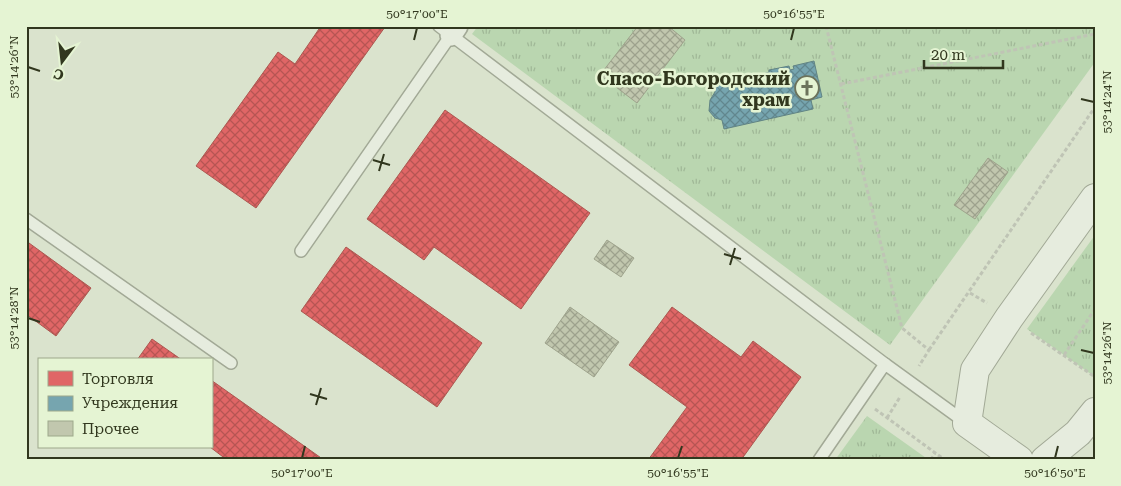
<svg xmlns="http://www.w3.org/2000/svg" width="1121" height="486" font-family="'Roboto Serif',serif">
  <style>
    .grass { fill: url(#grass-tufts) }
    .shops { fill: url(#shops-cross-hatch); stroke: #ac5850 }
    .public { fill: url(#public-cross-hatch); stroke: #618484 }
    .building { fill: url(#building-cross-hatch); stroke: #9ea38c }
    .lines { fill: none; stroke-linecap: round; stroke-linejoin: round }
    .service-casing { stroke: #a2a996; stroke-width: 14 }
    .minor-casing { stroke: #a2a996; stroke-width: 24 }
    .tertiary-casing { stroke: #a2a996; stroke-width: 30 }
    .path { stroke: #bfc4b5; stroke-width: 3; stroke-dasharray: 4 2.5; stroke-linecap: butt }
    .service { stroke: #e6ecde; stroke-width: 11 }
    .minor { stroke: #e6ecde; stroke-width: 21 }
    .tertiary { stroke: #e6ecde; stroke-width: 28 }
    .ticks { fill: none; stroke: #31371e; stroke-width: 2 }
    .labels { text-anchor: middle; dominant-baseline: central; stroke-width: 5; stroke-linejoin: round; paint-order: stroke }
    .poi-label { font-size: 18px; font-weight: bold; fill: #31371e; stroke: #e5f4d3; text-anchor: end }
    .neatline { fill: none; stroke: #31371e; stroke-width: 2 }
    .ticks-label { font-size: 12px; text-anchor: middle; fill: #31371e }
  </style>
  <defs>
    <pattern id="grass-tufts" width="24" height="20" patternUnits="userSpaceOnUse" patternTransform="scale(1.25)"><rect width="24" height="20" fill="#bad6b0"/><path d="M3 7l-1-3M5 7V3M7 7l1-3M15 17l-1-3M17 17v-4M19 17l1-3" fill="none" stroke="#a0b897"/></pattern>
    <pattern id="shops-cross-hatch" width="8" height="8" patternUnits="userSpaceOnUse" patternTransform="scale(1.25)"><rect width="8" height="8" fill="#e06666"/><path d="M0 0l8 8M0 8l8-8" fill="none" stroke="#b65553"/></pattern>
    <pattern id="public-cross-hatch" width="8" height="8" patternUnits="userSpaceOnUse" patternTransform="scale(1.25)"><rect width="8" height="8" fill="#76a5af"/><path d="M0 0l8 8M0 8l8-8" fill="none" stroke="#61878e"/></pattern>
    <pattern id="building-cross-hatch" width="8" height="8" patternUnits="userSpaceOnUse" patternTransform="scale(1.25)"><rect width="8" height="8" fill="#c1c7ae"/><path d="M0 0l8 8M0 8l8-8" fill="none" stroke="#9da28d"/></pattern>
  </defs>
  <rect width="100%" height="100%" fill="#dae3cd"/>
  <g class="grass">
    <polygon points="478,26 1095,26 1095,62 890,345 472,34"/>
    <polygon points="1095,235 1095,377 1027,329"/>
    <polygon points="867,416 929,460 835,460"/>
  </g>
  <g class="shops">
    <polygon points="321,26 385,27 256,208 196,166 278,52 295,64"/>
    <polygon points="445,110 590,213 521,309 434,247 424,260 367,219"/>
    <polygon points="29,243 91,288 56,336 26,314 26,248"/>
    <polygon points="346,247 482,343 437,407 301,311"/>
    <polygon points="672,307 741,357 753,341 801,377 741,460 648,460 687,407 629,365"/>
    <polygon points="152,339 182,360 137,360"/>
    <polygon points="211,380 324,460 227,460 210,447"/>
  </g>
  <polygon class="public" points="814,61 822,97 811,100 813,109 724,129 722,120 715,118 709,111 710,100 715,92 714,86 756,78 758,85 765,84 763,74 769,72 769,70 789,66 790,70 794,69 793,66"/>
  <g class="building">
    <polygon points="638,26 668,26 685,40 637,103 600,75"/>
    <polygon points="988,158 1008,172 975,219 954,205"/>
    <polygon points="607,240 634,258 621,277 594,259"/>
    <polygon points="570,307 619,342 594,377 545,343"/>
  </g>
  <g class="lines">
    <g class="service-casing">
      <g id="service">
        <polyline points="439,26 885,364"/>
        <polyline points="26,219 231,363"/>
        <polyline points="301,251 451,35"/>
        <polyline points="819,460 885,364 965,422"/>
      </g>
    </g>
    <g class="minor-casing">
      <polyline id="minor" points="451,35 457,26"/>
    </g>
    <g class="tertiary-casing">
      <g id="tertiary">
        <polyline points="1019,460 967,423 975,370 1009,318 1095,198"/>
        <polyline points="1045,460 1078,433 1095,412"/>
      </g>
    </g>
    <g class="path">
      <polyline points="826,26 902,328 929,350 919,366"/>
      <polyline points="841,84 1095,34"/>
      <polyline points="970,293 987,303"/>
      <polyline points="1031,333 1095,377"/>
      <polyline points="929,350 1095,107"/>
      <polyline points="1064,355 1095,309"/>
      <polyline points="875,409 945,460"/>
      <polyline points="887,418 900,397"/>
      <polyline points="931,460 935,453"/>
    </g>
    <use href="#service" class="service"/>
    <use href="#minor" class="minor"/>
    <use href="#tertiary" class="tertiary"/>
  </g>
  <path class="ticks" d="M414 40 417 28M791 40 794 28M28 67 40 71M1081 99 1094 102M373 160 390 165M379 171 384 154M724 254 741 259M730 265 735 248M28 318 40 322M1081 350 1094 353M310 394 327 399M316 405 321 388M302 458 305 446M678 458 682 446M1055 458 1058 446"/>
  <defs>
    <g id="church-ring" transform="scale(1.25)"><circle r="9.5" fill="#e5f4d3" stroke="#6c735b" stroke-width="1.5"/><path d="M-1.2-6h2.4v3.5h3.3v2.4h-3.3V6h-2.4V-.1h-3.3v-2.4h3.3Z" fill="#6c735b"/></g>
  </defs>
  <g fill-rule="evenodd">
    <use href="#church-ring" x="807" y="88"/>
  </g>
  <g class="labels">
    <g class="poi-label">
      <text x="790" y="78">Спасо-Богородский<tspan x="790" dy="21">храм</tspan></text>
    </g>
  </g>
  <rect width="1121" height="486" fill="none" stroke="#e5f4d3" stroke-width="55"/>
  <rect x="38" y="358" width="175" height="90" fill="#e5f4d3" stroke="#9da88b"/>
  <rect x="48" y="371" width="25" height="15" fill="#e06666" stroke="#9da88b"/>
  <text x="82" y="384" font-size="15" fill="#31371e">Торговля</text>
  <rect x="48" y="396" width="25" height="15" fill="#76a5af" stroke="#9da88b"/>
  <text x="82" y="408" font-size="15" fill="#31371e">Учреждения</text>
  <rect x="48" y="421" width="25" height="15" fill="#c1c7ae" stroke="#9da88b"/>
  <text x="82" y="434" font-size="15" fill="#31371e">Прочее</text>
  <g transform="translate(62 62) rotate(195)" stroke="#e5f4d3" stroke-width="4" paint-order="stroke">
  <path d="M0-4L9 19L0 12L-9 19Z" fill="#31371e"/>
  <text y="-8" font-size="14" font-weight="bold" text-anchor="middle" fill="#31371e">С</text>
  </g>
  <path d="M924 60v8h79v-8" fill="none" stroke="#31371e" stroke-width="2.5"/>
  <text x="931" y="60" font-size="15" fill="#31371e" stroke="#e5f4d3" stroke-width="4" paint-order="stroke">20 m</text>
  <rect x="28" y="28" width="1066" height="430" class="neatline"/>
  <g class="ticks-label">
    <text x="417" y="18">50°17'00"E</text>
    <text x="794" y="18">50°16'55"E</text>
    <text transform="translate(14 67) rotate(-90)" y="4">53°14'26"N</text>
    <text transform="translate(1107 102) rotate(-90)" y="4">53°14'24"N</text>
    <text transform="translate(14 318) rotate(-90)" y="4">53°14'28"N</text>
    <text transform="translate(1107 353) rotate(-90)" y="4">53°14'26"N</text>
    <text x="302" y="477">50°17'00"E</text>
    <text x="678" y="477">50°16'55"E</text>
    <text x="1055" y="477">50°16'50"E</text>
  </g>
</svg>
